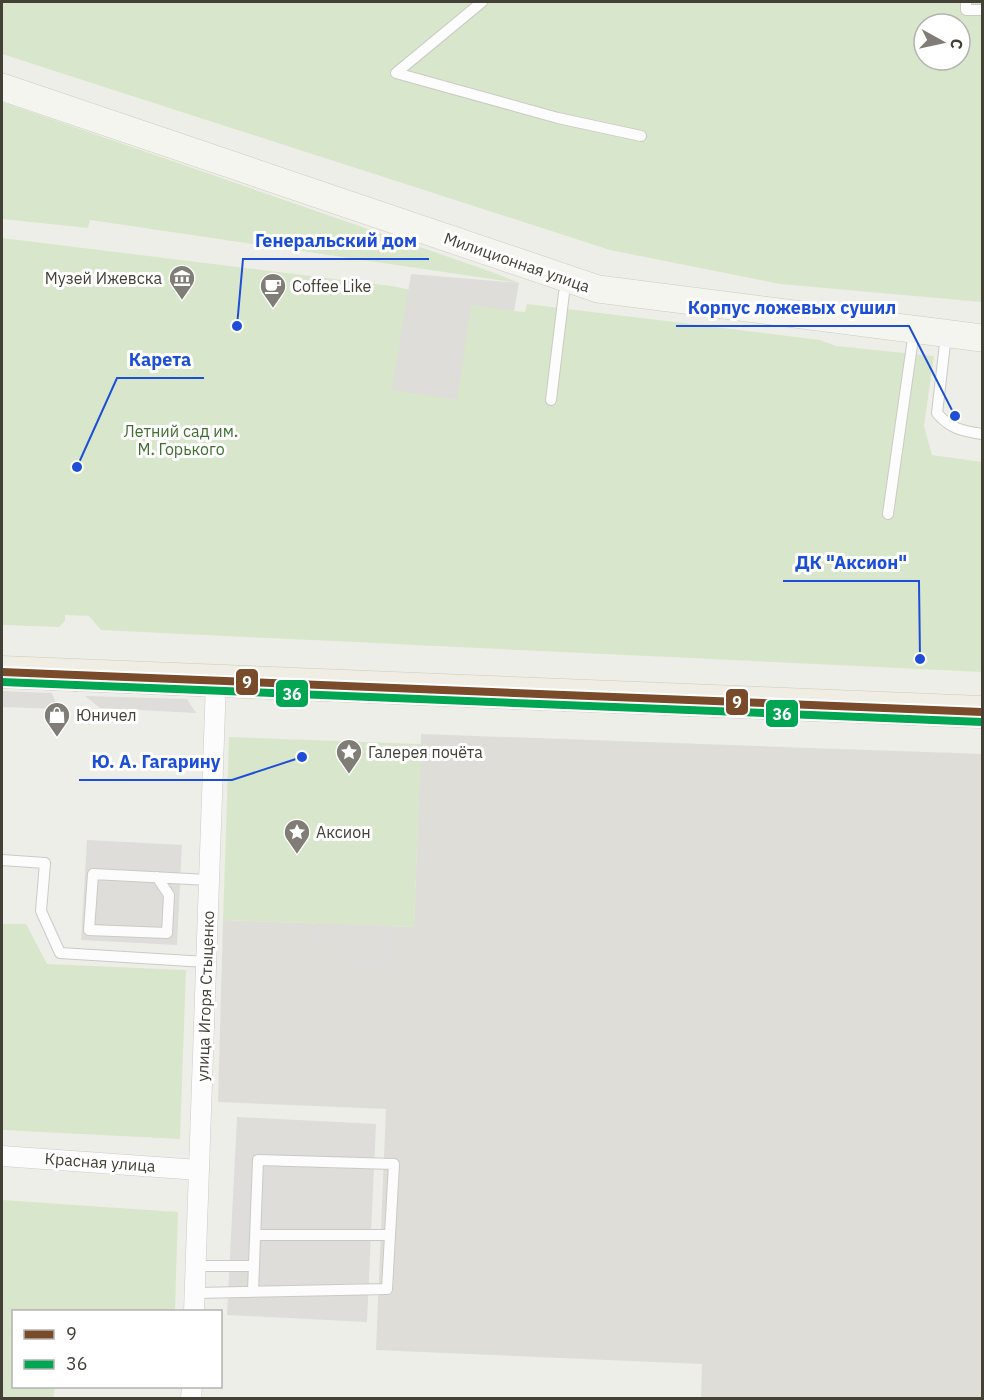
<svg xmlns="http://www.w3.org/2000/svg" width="984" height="1400" font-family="'IBM Plex Sans',sans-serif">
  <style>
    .industrial { fill: #deddd7 }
    .green { fill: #d8e7cb; fill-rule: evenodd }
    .parking { fill: #deddd9 }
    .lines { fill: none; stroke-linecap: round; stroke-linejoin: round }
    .lane-casing { stroke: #cbcac5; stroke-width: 12 }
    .street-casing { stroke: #cbcac5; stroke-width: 21 }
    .secondary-casing { stroke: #cccbc0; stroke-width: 28 }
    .primary-casing { stroke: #cfcbb8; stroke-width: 33 }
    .lane { stroke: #fcfcfc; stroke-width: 10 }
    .street { stroke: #fcfcfc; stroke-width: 20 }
    .secondary { stroke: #f5f5ef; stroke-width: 27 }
    .primary { stroke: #efede4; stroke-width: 32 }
    .bus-1-casing { stroke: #fff; stroke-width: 12 }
    .bus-2-casing { stroke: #fff; stroke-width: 12 }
    .bus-1 { stroke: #7a4b2a; stroke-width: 8 }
    .bus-2 { stroke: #00a651; stroke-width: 8 }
    .labels { text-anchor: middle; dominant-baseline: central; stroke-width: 6; stroke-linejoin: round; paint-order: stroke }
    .street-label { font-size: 16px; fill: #434036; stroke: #fff }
    .poi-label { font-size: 16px; fill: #434036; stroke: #fff; text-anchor: start }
    .park-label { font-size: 16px; fill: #3f6f2f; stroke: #fff }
    .leader { fill: none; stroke: #1d4ed8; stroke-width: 2 }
    .callout-dot { fill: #1d4ed8; stroke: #fff; stroke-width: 2 }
    .callout-label { font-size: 18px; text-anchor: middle; font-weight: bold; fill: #1d4ed8; stroke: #fff; stroke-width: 6; stroke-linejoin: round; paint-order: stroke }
    .line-badge { stroke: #fff; stroke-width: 2 }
    .badge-label { font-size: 16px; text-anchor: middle; font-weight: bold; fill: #fff }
  </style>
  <rect width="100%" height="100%" fill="#eeeee9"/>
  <polygon class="industrial" points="421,734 982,754 982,1398 701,1398 702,1364 376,1350 386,1109 218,1102 223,920 414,927"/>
  <g class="green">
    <path d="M2 2H982V302L780 284 610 250 2 54ZM924 24H960V60H924Z"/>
    <polygon points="2,102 492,272 519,283 90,220 88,228 2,219"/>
    <polygon points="2,238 392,286 514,311 525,312 527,304 820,340 836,346 934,356 924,426 932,455 982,462 982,672 101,630 89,616 65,615 65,621 59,627 2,625"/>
    <polygon points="229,737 421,744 414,927 223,920"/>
    <polygon points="2,924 26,924 47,964 186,970 180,1139 2,1130"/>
    <polygon points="2,1200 178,1212 175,1311 14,1312 14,1386 55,1387 53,1398 2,1398"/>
  </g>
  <g class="parking">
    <polygon points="411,274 519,283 514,311 471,305 457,400 392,390"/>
    <polygon points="2,691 52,693 58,709 2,707"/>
    <polygon points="85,696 187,699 196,713 100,708"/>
    <polygon points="87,840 182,845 177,945 81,940"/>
    <polygon points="315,923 392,926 391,970 349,968 350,947 313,945"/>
    <polygon points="237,1117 376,1124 367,1322 227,1315"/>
  </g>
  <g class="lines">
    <g class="lane-casing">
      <g id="lane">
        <polyline points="482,2 396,73 558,118 641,136"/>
        <polyline points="966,2 966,10 982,10"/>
        <path d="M946 335 937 413C950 429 963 431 982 434"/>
        <polyline points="551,400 564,293"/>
        <polyline points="888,514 914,331"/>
        <polyline points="2,860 45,863 41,911 60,953 206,962"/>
        <polyline points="157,877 169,895 167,933 89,930 93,874 209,880"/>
        <polyline points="256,1235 390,1235"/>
        <polyline points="196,1266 254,1266"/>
        <polyline points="195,1293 387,1289 394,1164 258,1160 253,1291"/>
      </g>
    </g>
    <g class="street-casing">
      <g id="street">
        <polyline points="2,1156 199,1170"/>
        <polyline points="194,1312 216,681"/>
        <polyline points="191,1398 192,1386"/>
      </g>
    </g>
    <g class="secondary-casing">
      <polyline id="secondary" points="2,87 598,289 982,338"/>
    </g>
    <g class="primary-casing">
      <polyline id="primary" points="2,672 982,712"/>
    </g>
    <use href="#lane" class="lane"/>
    <use href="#street" class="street"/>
    <use href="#secondary" class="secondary"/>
    <use href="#primary" class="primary"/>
    <g class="bus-1-casing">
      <polyline id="bus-1" points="2,672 982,712"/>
    </g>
    <g class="bus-2-casing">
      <polyline id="bus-2" points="2,682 982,722"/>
    </g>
    <use href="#bus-1" class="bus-1"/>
    <use href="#bus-2" class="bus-2"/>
  </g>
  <defs>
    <g id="museum-pin" transform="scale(1.35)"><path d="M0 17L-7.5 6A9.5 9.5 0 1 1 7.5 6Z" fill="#7f7d75" stroke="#fff"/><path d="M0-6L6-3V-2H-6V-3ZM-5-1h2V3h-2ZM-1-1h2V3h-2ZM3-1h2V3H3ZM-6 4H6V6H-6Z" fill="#fff"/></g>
    <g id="cafe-pin" transform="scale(1.35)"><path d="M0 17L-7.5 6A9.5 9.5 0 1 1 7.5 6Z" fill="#7f7d75" stroke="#fff"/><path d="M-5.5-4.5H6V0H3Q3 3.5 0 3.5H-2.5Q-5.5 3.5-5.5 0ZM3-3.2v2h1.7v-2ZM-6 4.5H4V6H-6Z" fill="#fff"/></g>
    <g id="shop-pin" transform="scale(1.35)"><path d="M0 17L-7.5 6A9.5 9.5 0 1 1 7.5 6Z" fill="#7f7d75" stroke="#fff"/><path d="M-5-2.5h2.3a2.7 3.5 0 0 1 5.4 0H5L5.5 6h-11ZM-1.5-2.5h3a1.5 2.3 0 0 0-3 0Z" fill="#fff"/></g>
    <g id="sight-pin" transform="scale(1.35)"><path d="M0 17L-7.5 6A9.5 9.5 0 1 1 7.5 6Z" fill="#7f7d75" stroke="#fff"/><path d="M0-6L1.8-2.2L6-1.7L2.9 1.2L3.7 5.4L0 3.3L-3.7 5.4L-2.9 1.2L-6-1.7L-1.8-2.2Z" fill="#fff"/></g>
  </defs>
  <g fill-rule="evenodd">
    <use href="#museum-pin" x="182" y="278"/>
    <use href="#cafe-pin" x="273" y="286"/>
    <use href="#shop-pin" x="57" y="715"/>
    <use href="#sight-pin" x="349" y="752"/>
    <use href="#sight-pin" x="297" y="832"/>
  </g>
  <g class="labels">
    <g class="street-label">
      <text transform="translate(517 262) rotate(19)">Милиционная улица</text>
      <text transform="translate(205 996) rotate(-88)">улица Игоря Стыценко</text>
      <text transform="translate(100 1162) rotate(4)">Красная улица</text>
    </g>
    <g class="poi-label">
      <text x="162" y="278" text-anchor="end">Музей Ижевска</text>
      <text x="292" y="286">Coffee Like</text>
      <text x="76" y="715">Юничел</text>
      <text x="368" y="752">Галерея почёта</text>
      <text x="316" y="832">Аксион</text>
    </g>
    <g class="park-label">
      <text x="181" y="431">Летний сад им.<tspan x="181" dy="18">М. Горького</tspan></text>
    </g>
  </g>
  <path class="leader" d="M237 326L243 259H429M955 416L909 326H676M77 467L117 378H204M920 659L919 581H783M302 757L232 780H79"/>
  <g class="callout-dot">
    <circle cx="237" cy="326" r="6"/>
    <circle cx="955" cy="416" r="6"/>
    <circle cx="77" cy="467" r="6"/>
    <circle cx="920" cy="659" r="6"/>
    <circle cx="302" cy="757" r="6"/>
  </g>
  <g class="callout-label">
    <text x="336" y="247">Генеральский дом</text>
    <text x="792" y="314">Корпус ложевых сушил</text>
    <text x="160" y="366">Карета</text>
    <text x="851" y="569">ДК "Аксион"</text>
    <text x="156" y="768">Ю. А. Гагарину</text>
  </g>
  <g class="line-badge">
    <rect x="235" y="668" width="24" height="28" rx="6" fill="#7a4b2a"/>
    <rect x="275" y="679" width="34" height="29" rx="6" fill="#00a651"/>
    <rect x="725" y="688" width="24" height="28" rx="6" fill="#7a4b2a"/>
    <rect x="765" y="699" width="34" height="29" rx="6" fill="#00a651"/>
  </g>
  <g class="badge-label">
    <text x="247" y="688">9</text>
    <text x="292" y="700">36</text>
    <text x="737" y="708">9</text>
    <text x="782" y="720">36</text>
  </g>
  <rect width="984" height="1400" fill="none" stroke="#434036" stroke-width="6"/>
  <rect x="12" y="1310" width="210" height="78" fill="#ffffff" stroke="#b4b3af" stroke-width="1.5"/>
  <rect x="24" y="1330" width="30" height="9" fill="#7a4b2a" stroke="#b4b3af" stroke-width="1.5"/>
  <text x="66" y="1340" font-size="18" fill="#434036">9</text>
  <rect x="24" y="1360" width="30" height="9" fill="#00a651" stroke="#b4b3af" stroke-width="1.5"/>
  <text x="66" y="1370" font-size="18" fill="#434036">36</text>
  <g transform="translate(942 42) rotate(98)"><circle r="28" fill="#ffffff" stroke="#b4b3af" stroke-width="1.5"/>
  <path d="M0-4.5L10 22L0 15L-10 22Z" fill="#7f7d75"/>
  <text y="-9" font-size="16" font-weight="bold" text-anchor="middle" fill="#434036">С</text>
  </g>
</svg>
